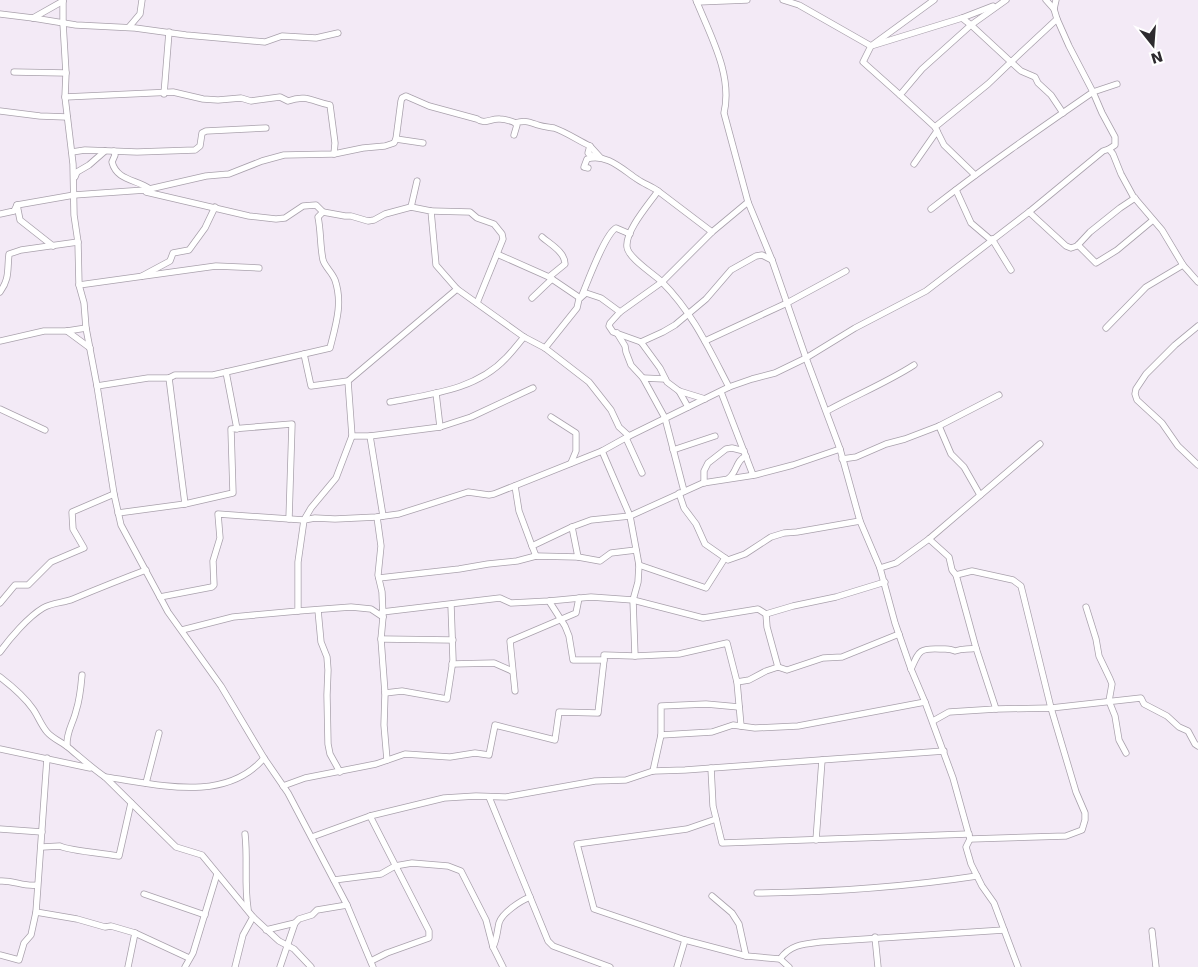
<svg xmlns="http://www.w3.org/2000/svg" width="1198" height="967" font-family="'DejaVu Sans',sans-serif">
  <style>
    .lines { fill: none; stroke-linecap: round; stroke-linejoin: round }
    .minor-casing { stroke: #a9a1ac; stroke-width: 7 }
    .minor { stroke: #fff; stroke-width: 5.5 }
  </style>
  <rect width="100%" height="100%" fill="#f3eaf6"/>
  <g class="lines">
    <g class="minor-casing">
      <g id="minor">
        <polyline points="63,0 63,23 66,73 65,97 73,164 74,215 78,242 79,285 84,303 86,328 97,386 114,494 121,525 168,612 221,686 264,758 288,793 347,905 373,967"/>
        <path d="M696 0C710 35 733 75 724 113L748 202 772 260 806 358 840 449 860 521 880 568 895 623 911 669 925 702 953 778 970 839 966 847 971 864 982 886 994 903 1018 967"/>
        <polyline points="783,0 799,5 871,46 934,0"/>
        <polyline points="1046,0 1054,9 1057,19"/>
        <polyline points="697,2 747,0"/>
        <polyline points="1054,9 1056,0"/>
        <polyline points="0,14 33,18 76,25 135,28 186,35 265,42 282,36 316,38 338,33"/>
        <polyline points="33,18 63,1"/>
        <polyline points="962,18 993,6"/>
        <polyline points="129,27 140,14 142,0"/>
        <polyline points="14,72 66,73"/>
        <polyline points="164,94 169,32"/>
        <polyline points="900,95 863,62 871,46 962,18 971,25 1006,0"/>
        <path d="M65 97 173 92 203 99 218 100 241 98 251 101 280 97 288 101C307 94 313 102 330 105L335 143 334 154"/>
        <polyline points="0,111 40,116 67,117"/>
        <polyline points="937,131 935,127 988,84 1011,62 1021,71 1035,77 1038,83 1051,95 1063,113"/>
        <path d="M514 135 517 125 515 123C525 120 529 122 538 125 544 127 549 127 554 128 566 132 579 141 590 146"/>
        <polyline points="396,139 423,143"/>
        <polyline points="1109,149 1115,145 1115,137 1102,113 1093,92 1117,84"/>
        <path d="M114 151 115 155 112 162C117 181 136 179 150 189"/>
        <polyline points="72,152 85,150 137,152 195,150 200,146 202,133 206,131 266,128"/>
        <polyline points="593,157 588,153 590,146 600,157"/>
        <polyline points="914,164 937,131 944,145 975,175"/>
        <path d="M588 168 584 167 587 159C606 153 622 169 637 179 644 184 651 186 658 191"/>
        <polyline points="75,177 77,172 89,165 105,151"/>
        <path d="M145 190 206 176 229 174 262 161 284 155 334 154 363 148 385 146 394 143 396 139 401 101 402 98 406 96 429 106 477 119C485 125 491 118 500 119 506 119 511 121 516 123"/>
        <polyline points="956,190 971,223 991,240"/>
        <polyline points="17,205 20,220 53,246"/>
        <polyline points="411,207 417,181"/>
        <path d="M931 209C983 168 1038 130 1093 92L1069 46 1057 19 1011 62 971 25 922 69 900 95 935 127"/>
        <polyline points="431,211 470,212 477,218 494,224 502,234 503,239 477,303"/>
        <polyline points="1029,212 1066,246 1071,248 1077,246 1090,232 1120,208 1135,198"/>
        <polyline points="0,214 14,211 17,205 74,195 145,190 146,192 249,216 276,219 285,218 303,206 316,205 323,212 345,216 351,216 368,221 374,220 385,214 411,207 431,211 436,265 457,289 524,337 545,348 589,382 611,410 619,427 629,436"/>
        <path d="M712 232 658 191C649 204 625 231 627 247 628 258 654 274 662 282 693 313 709 349 729 387"/>
        <path d="M542 237C550 244 565 252 565 264L549 277"/>
        <polyline points="992,239 1011,270"/>
        <polyline points="1078,245 1096,263 1117,250 1153,220"/>
        <polyline points="497,254 549,277 580,298"/>
        <polyline points="142,276 170,261 173,253 189,250 205,228 215,207"/>
        <polyline points="79,285 216,266 259,268"/>
        <path d="M0 292C10 278 7 270 9 254L21 250 78 242"/>
        <path d="M582 295C588 281 605 234 616 228L630 234"/>
        <polyline points="532,298 552,279"/>
        <polyline points="1198,326 1175,345 1146,374 1136,389 1135,394 1137,400 1162,423 1178,446 1198,465"/>
        <polyline points="1106,328 1146,287 1183,265"/>
        <polyline points="67,331 90,348"/>
        <polyline points="617,333 625,346 626,352 631,365 643,378"/>
        <polyline points="0,341 44,331 67,331 86,328"/>
        <polyline points="705,341 787,303 846,271"/>
        <polyline points="641,342 663,332 675,325 706,299 731,270 756,256 762,255 772,260"/>
        <polyline points="545,348 577,308 579,299 586,293 601,298 620,312"/>
        <polyline points="304,354 311,386 348,381"/>
        <polyline points="226,372 237,429"/>
        <polyline points="169,378 185,504"/>
        <polyline points="665,379 643,378 665,418 684,491"/>
        <path d="M97 386 148 378H169L175 375H213L330 348C336 324 343 303 335 280 332 272 325 267 323 260 320 246 321 231 318 217L323 212"/>
        <polyline points="679,391 688,407"/>
        <polyline points="721,392 753,475"/>
        <polyline points="436,393 440,427 370,436 352,436 348,381 457,289"/>
        <polyline points="705,399 679,391 667,382 660,368 641,342 613,332 609,326 610,323 620,312 662,282 712,232 748,202"/>
        <path d="M390 402C431 394 476 390 506 358 512 352 518 344 524 337"/>
        <polyline points="0,409 45,430"/>
        <path d="M827 411C856 395 886 383 914 365"/>
        <polyline points="551,417 576,433 576,451 571,463"/>
        <polyline points="939,426 951,454 964,467 980,495"/>
        <polyline points="440,427 471,417 533,388"/>
        <polyline points="370,436 383,516"/>
        <polyline points="626,438 642,473"/>
        <polyline points="673,450 715,436"/>
        <polyline points="602,451 630,516 639,565 638,582 633,600 635,656"/>
        <polyline points="842,459 856,457 886,444 905,439 939,426 999,395"/>
        <path d="M729 478C737 472 736 460 746 456"/>
        <polyline points="704,483 704,471 708,463 726,449 732,448 744,451"/>
        <polyline points="515,486 519,511 532,546"/>
        <polyline points="679,493 684,508 696,524 705,544 728,560 745,554 771,537 784,533 797,532 860,521"/>
        <polyline points="118,513 185,504 233,493 231,429 292,424 289,519"/>
        <polyline points="377,517 381,546 378,575 382,592 383,617 381,639 385,693 384,725 387,760"/>
        <polyline points="536,556 532,546 572,527 591,520 630,516 703,483 755,475 793,465 840,449"/>
        <polyline points="578,557 600,561 611,553 636,550"/>
        <polyline points="639,565 706,588 725,558"/>
        <polyline points="880,568 896,563 929,539 1040,444"/>
        <polyline points="956,575 972,571 1013,580 1021,586 1051,708 1141,698 1144,704 1167,716 1179,727 1188,731 1195,744 1198,746"/>
        <polyline points="379,578 459,569 488,564 517,561 536,556 578,557 572,527"/>
        <polyline points="160,597 212,587 214,585 213,561 220,538 218,514 304,520 315,518 335,519 377,517 399,514 468,492 489,495 494,494 602,451 629,436 729,387 752,379 775,373 806,358 855,328 926,291 1029,212 1103,151 1109,149 1113,154 1121,174 1133,196 1162,230 1183,265 1198,282"/>
        <polyline points="549,601 565,626 569,636 573,660 604,660 604,655 635,656 679,654 727,643 737,682 741,726"/>
        <polyline points="0,603 15,585 28,585 51,562 84,548 73,529 72,512 114,494"/>
        <polyline points="1086,607 1096,639 1099,656 1110,679 1112,684 1109,701 1115,716 1119,740 1126,753"/>
        <polyline points="318,610 321,642 327,657 328,670 327,695 328,744 330,754 340,772"/>
        <polyline points="298,611 351,607 371,609 383,617"/>
        <polyline points="382,612 500,598 511,603 549,601 591,597 633,600 703,618 758,609 766,614 793,606 836,597 885,582"/>
        <polyline points="766,614 767,627 778,667"/>
        <polyline points="182,630 233,617 298,611 298,562 304,520 311,508 336,478 352,436"/>
        <polyline points="381,639 453,640"/>
        <path d="M0 652C10 638 28 617 43 608 53 602 64 603 73 599 97 589 122 579 146 570"/>
        <polyline points="452,664 494,663 512,671"/>
        <path d="M911 669C919 651 919 648 940 649 946 649 950 648 955 651 964 648 968 650 976 648L956 575 952 570 949 557 929 539"/>
        <path d="M0 677C13 687 24 696 33 709 38 716 41 725 47 732 53 739 62 742 69 748 81 758 92 768 105 777L176 847 202 855 253 917 279 941 294 949 311 967"/>
        <polyline points="737,682 749,680 766,671 778,667 787,670 823,658 842,657 899,634"/>
        <polyline points="515,691 510,641 576,613 579,598"/>
        <polyline points="385,693 402,691 447,699 453,660 451,605"/>
        <polyline points="739,707 706,704 661,706 661,735 712,732 733,725 755,728 798,726 925,702"/>
        <polyline points="933,721 949,712 996,709 976,648"/>
        <path d="M67 746C66 732 73 724 76 711 80 699 81 687 82 675"/>
        <polyline points="0,749 90,768"/>
        <polyline points="711,768 713,806 722,843 969,834"/>
        <polyline points="653,771 661,735"/>
        <path d="M105 777C156 784 225 804 264 758"/>
        <polyline points="146,783 159,733"/>
        <polyline points="283,786 305,778 376,764 405,754 450,757 475,753 489,755 495,725 555,740 559,712 598,713 604,660"/>
        <polyline points="489,797 548,941 553,946 610,967"/>
        <polyline points="370,816 429,931 429,938 387,953 371,961"/>
        <polyline points="0,829 42,832"/>
        <path d="M245 834C248 859 244 884 248 909"/>
        <polyline points="312,837 370,816 444,798 476,796 506,797 595,781 626,780 653,771 685,770 944,751"/>
        <polyline points="970,839 1066,836 1082,830 1085,820 1085,813 1076,792 1051,708 996,709"/>
        <polyline points="816,840 822,760"/>
        <path d="M42 847 60 846C65 850 108 854 119 856L131 803"/>
        <polyline points="334,880 381,874 395,866 412,863 448,866 461,871 486,920 493,947 503,967"/>
        <path d="M0 881C13 880 24 887 37 885"/>
        <path d="M757 893C830 892 905 887 977 876"/>
        <polyline points="144,894 205,915"/>
        <polyline points="712,896 732,913 739,924 746,956"/>
        <polyline points="36,912 77,919 105,927 111,926 135,933 189,958"/>
        <polyline points="266,930 295,923 299,919 312,915 317,910 347,905"/>
        <polyline points="1152,931 1156,967"/>
        <polyline points="875,937 878,967"/>
        <path d="M685 940 746 956 780 959C790 945 803 944 820 942L1004 930"/>
        <path d="M493 947C497 939 497 932 499 923 502 913 520 901 530 897"/>
        <polyline points="0,955 19,960 24,943 31,935 36,912 47,758"/>
        <polyline points="780,959 789,967"/>
        <polyline points="128,967 135,933"/>
        <polyline points="185,967 193,953 217,874"/>
        <polyline points="235,967 243,935 253,917"/>
        <polyline points="280,967 295,923"/>
        <polyline points="677,967 685,940 594,909 577,844 687,829 716,819"/>
      </g>
    </g>
    <use href="#minor" class="minor"/>
  </g>
  <g transform="translate(1153 45) rotate(163)" stroke="#ffffff" stroke-width="4" paint-order="stroke">
  <path d="M0-4L9 19L0 12L-9 19Z" fill="#2d2a2e"/>
  <text y="-8" font-size="14" font-weight="bold" text-anchor="middle" fill="#2d2a2e">N</text>
  </g>
</svg>
